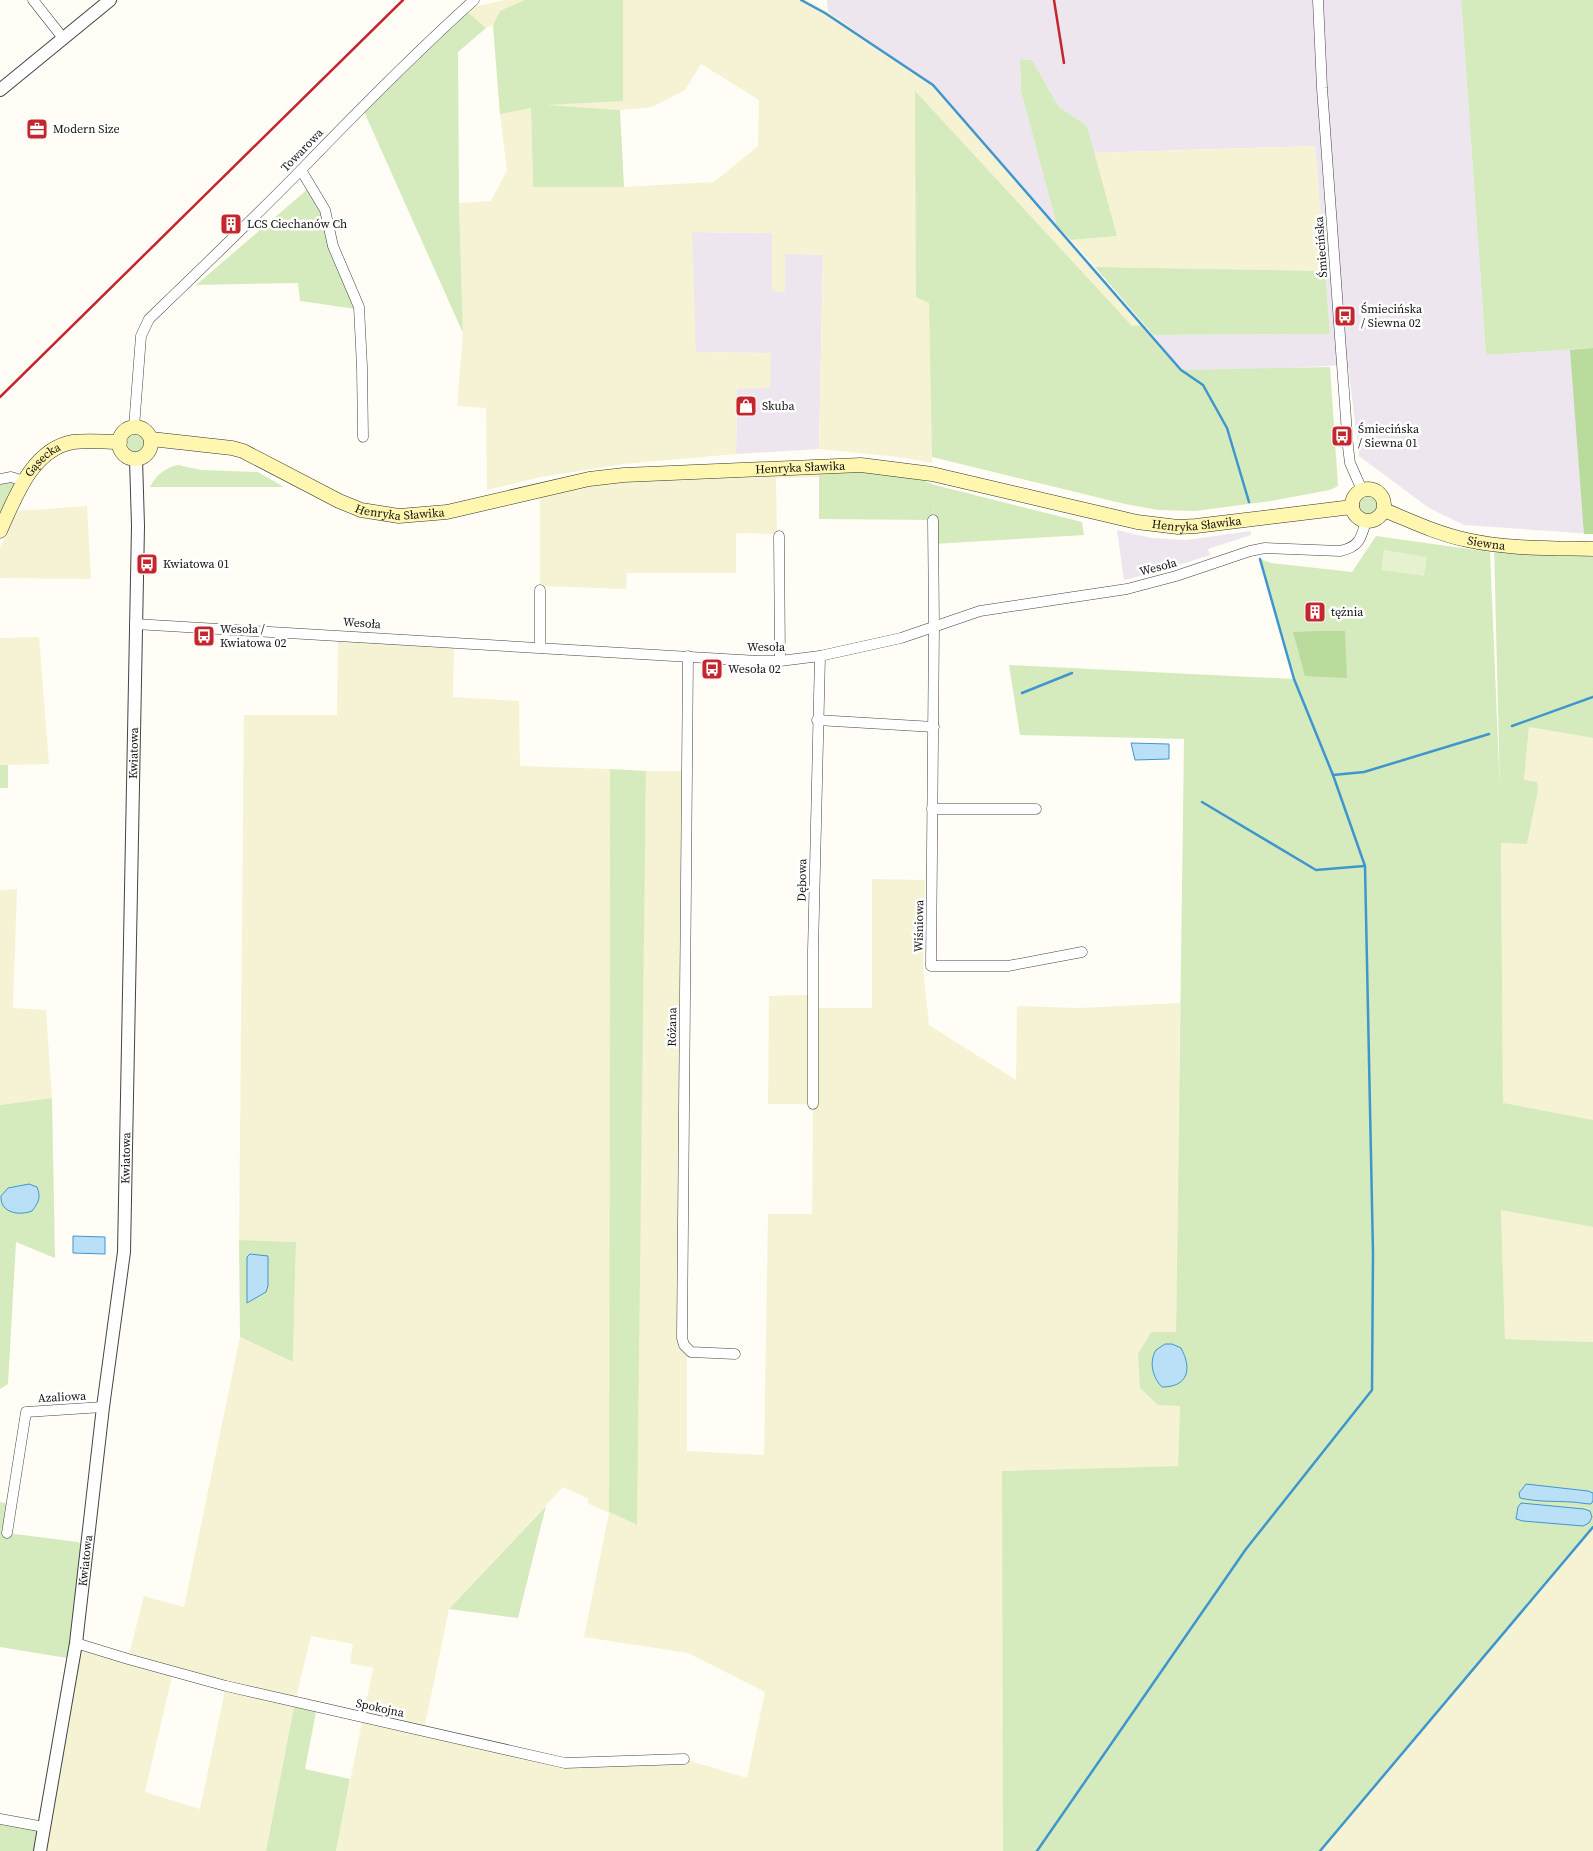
<svg xmlns="http://www.w3.org/2000/svg" width="1593" height="1851" font-family="'Source Serif 4',serif">
  <style>
    .industrial { fill: #eee6ef }
    .farmland { fill: #f6f3d4; fill-rule: evenodd }
    .green { fill: #d5ebbd }
    .forest { fill: #b9dc9c }
    .pitch { fill: #e6f2cf }
    .water { fill: #b9e0f7; stroke: #3f96cf }
    .lines { fill: none; stroke-linecap: round; stroke-linejoin: round }
    .stream { stroke: #3f96cf; stroke-width: 2.5 }
    .minor-casing { stroke: #444; stroke-width: 11 }
    .tertiary-casing { stroke: #444; stroke-width: 14 }
    .secondary-casing { stroke: #333; stroke-width: 15 }
    .minor { stroke: #fff; stroke-width: 10 }
    .tertiary { stroke: #fff; stroke-width: 12 }
    .secondary { stroke: #fff6b0; stroke-width: 14 }
    .rail { stroke: #c4262e; stroke-width: 2.5 }
    .labels { text-anchor: middle; dominant-baseline: central; stroke-width: 5; stroke-linejoin: round; paint-order: stroke }
    .poi-label { font-size: 12px; fill: #111; stroke: #fff; text-anchor: start }
    .street-label { font-size: 12px; fill: #111; stroke: #fff }
  </style>
  <rect width="100%" height="100%" fill="#fffdf5"/>
  <g class="industrial">
    <polygon points="827,0 1461,0 1486,355 1593,348 1593,534 1464,525 1429,508 1359,456 1348,365 1246,370 1181,370 1153,335 1330,334 1315,146 1093,153 1087,126 1059,107 1032,60 1020,59 1021,92 1057,226 933,85 828,12"/>
    <polygon points="691,232 772,233 772,291 785,291 785,253 823,255 819,449 736,454 737,388 771,353 695,352"/>
    <polygon points="1117,530 1151,538 1186,540 1251,531 1251,535 1208,549 1210,555 1153,573 1124,580"/>
  </g>
  <g class="farmland">
    <path d="M505 0H807L828 12 933 85 1142 325 1039 338 931 357 932 463 898 457 819 449 823 255 785 254V292L772 291V233L692 232 696 352 771 353 770 388 737 389 736 454 624 464 541 477 487 490 486 408 457 406 463 333 459 203 491 201 507 170 500 114 493 25 486 28 464 9ZM701 64 759 100 758 146 714 182 624 187H533L531 107 539 105 620 110 652 107 685 90Z"/>
    <polygon points="1315,146 1325,271 1095,267 1071,240 1117,236 1093,153"/>
    <polygon points="819,465 819,519 819,477 776,478 777,534 736,533 736,573 627,573 626,589 540,586 540,490 589,479"/>
    <polygon points="87,506 91,579 0,578 0,548 17,511"/>
    <path d="M338 634 454 648 453 697 519 701 520 766 610 769 609 1512 636 1525 646 771H687V1451L764 1455 768 1214H812L813 1104H768L769 996 808 995V1008H872V879L925 880 923 966 929 1025 1016 1080 1017 1006 1079 1008 1180 1003 1176 1332 1180 1406 1178 1466 1003 1471V1851H336L373 1668 350 1663 353 1644 311 1636 295 1702 266 1851H39L76 1643 128 1659 144 1596 184 1607 240 1337 293 1362 296 1242 239 1240 244 715H337ZM563 1487 589 1499 587 1503 609 1513 584 1637 688 1653 765 1692 747 1778 684 1759 565 1763 424 1730 449 1609ZM173 1672 226 1686 200 1809 145 1792Z"/>
    <polygon points="39,637 49,764 0,765 0,638"/>
    <polygon points="1529,727 1593,738 1593,1120 1503,1104 1501,843 1527,844 1538,791 1524,780"/>
    <polygon points="17,889 13,1008 46,1010 52,1098 0,1105 0,890"/>
    <polygon points="1501,1209 1593,1227 1593,1342 1505,1339"/>
    <polygon points="1593,1527 1593,1851 1320,1851 1577,1547"/>
  </g>
  <g class="green">
    <polygon points="525,0 623,0 623,101 546,105 620,110 624,187 533,187 531,108 500,114 493,25 500,11"/>
    <polygon points="1461,0 1593,0 1593,348 1486,355"/>
    <polygon points="464,9 486,28 458,52 459,203 463,333 362,107"/>
    <polygon points="1020,59 1032,60 1059,107 1087,126 1117,236 1071,240 1057,226 1021,92"/>
    <polygon points="915,91 1132,326 1142,325 1181,370 1330,367 1338,486 1330,490 1271,501 1195,511 1158,510 1125,504 932,457 929,303 916,297"/>
    <polygon points="310,187 320,207 356,309 300,301 298,283 196,285"/>
    <polygon points="1095,267 1325,271 1330,334 1153,335"/>
    <circle cx="135" cy="443" r="9"/>
    <path d="M178 465 201 470 258 472 284 487H150C156 475 165 468 178 465Z"/>
    <polygon points="819,465 887,467 935,485 1082,522 1084,535 933,544 934,503 933,520 819,519"/>
    <polygon points="0,479 24,481 8,513 0,512"/>
    <circle cx="1368" cy="505" r="9"/>
    <polygon points="1376,536 1490,552 1500,791 1494,545 1593,557 1593,738 1529,727 1524,780 1537,782 1538,791 1527,844 1501,843 1503,1103 1593,1120 1593,1227 1501,1210 1505,1339 1593,1342 1593,1527 1320,1851 1003,1851 1002,1471 1178,1466 1180,1406 1158,1405 1140,1388 1138,1354 1151,1332 1176,1332 1184,739 1020,735 1009,665 1294,679 1260,559 1271,563 1352,572"/>
    <rect x="0" y="765" width="8" height="23"/>
    <polygon points="610,769 646,771 637,1525 609,1512"/>
    <polygon points="52,1098 55,1258 16,1242 8,1384 0,1389 0,1105"/>
    <polygon points="239,1240 296,1242 293,1362 240,1337"/>
    <polygon points="0,1502 11,1504 7,1533 78,1542 86,1549 73,1659 0,1647"/>
    <polygon points="546,1506 518,1618 449,1609"/>
    <polygon points="295,1702 317,1707 305,1769 350,1779 336,1851 266,1851"/>
    <polygon points="0,1820 43,1828 39,1851 0,1851"/>
  </g>
  <g class="forest">
    <polygon points="1593,348 1593,534 1584,534 1570,350"/>
    <polygon points="1319,631 1345,631 1347,678 1305,676 1293,632"/>
  </g>
  <polygon class="pitch" points="1384,550 1427,557 1424,576 1381,570"/>
  <g class="water">
    <polygon points="1131,743 1169,744 1169,759 1135,760"/>
    <path d="M29 1184 37 1187C41 1197 39 1202 32 1211 19 1216 0 1213 1 1196L8 1188Z"/>
    <polygon points="73,1236 105,1237 105,1254 73,1253"/>
    <polygon points="250,1254 268,1256 268,1286 266,1292 247,1303 247,1257"/>
    <path d="M1165 1344H1172L1181 1348C1192 1368 1189 1387 1162 1387 1152 1377 1149 1361 1156 1350Z"/>
    <path d="M1526 1484 1588 1491 1593 1493V1501L1591 1504C1584 1504 1578 1502 1571 1502 1554 1501 1537 1502 1520 1498L1519 1493Z"/>
    <polygon points="1521,1503 1584,1509 1590,1511 1592,1517 1589,1523 1583,1526 1523,1521 1516,1519 1518,1507"/>
  </g>
  <g class="lines">
    <g class="stream">
      <polyline points="801,0 825,13 933,85 1181,370 1203,385 1227,428 1249,502"/>
      <polyline points="1260,559 1294,679 1333,775 1364,772 1489,734"/>
      <polyline points="1022,693 1072,673"/>
      <polyline points="1512,726 1593,697"/>
      <polyline points="1202,802 1316,870 1364,866"/>
      <polyline points="1037,1851 1246,1549 1372,1390 1373,1253 1365,866 1333,775"/>
      <polyline points="1320,1851 1593,1527"/>
    </g>
    <g class="minor-casing">
      <g id="minor">
        <polyline points="33,0 63,38"/>
        <polyline points="1318,0 1322,88 1348,447 1350,463 1362,490"/>
        <polyline points="301,170 325,210 333,246 359,307 362,367 363,437"/>
        <path d="M134 427 141 336 149 319C200 270 251 221 301 170 357 112 414 54 474 0"/>
        <polyline points="0,479 11,477 24,481"/>
        <polyline points="933,520 934,626 931,966 1008,966 1082,952"/>
        <polyline points="779,536 780,661"/>
        <path d="M135 624 758 661H780L820 656 901 638 980 611 1127 589 1176 576 1250 551 1265 548 1340 551C1359 547 1361 539 1366 521"/>
        <polyline points="540,647 540,590"/>
        <polyline points="688,656 682,1338 684,1345 691,1352 735,1354"/>
        <polyline points="817,720 934,727"/>
        <polyline points="932,809 1036,809"/>
        <polyline points="813,1104 813,951 820,656"/>
        <polyline points="7,1533 26,1412 103,1407"/>
        <polyline points="76,1643 128,1659 226,1686 565,1763 684,1759"/>
        <polyline points="0,1819 44,1827"/>
      </g>
    </g>
    <g class="tertiary-casing">
      <g id="tertiary">
        <polyline points="0,90 110,0"/>
        <path id="s1" d="M40 1851 76 1643 103 1407 124 1252 138 526 136 459"/>
      </g>
    </g>
    <g class="secondary-casing">
      <g id="secondary">
        <circle cx="135" cy="443" r="16"/>
        <path id="s2" d="M151 439 232 448 243 451 339 501 361 510 399 516 447 512 589 479 624 475 861 465 932 474 1137 522 1178 527 1196 526 1352 507"/>
        <circle cx="1368" cy="505" r="16"/>
        <path id="s3" d="M1384 510C1411 521 1438 534 1467 540 1508 549 1551 548 1593 549"/>
        <path id="s4" d="M0 531C15 498 32 449 73 442 89 440 104 442 120 442"/>
      </g>
    </g>
    <use href="#minor" class="minor"/>
    <use href="#tertiary" class="tertiary"/>
    <use href="#secondary" class="secondary"/>
    <g class="rail">
      <polyline points="1054,0 1064,63"/>
      <polyline points="0,397 403,0"/>
    </g>
  </g>
  <defs>
    <g id="office-square" transform="scale(1.125)"><rect x="-9" y="-9" width="18" height="18" rx="4" fill="#c4262e" stroke="#fff"/><path d="M-6-3h4V-5.5h4V-3h4V5H-6ZM-1-4.5V-3h2v-1.5ZM-6 0V1H6V0Z" fill="#fff"/></g>
    <g id="building-square" transform="scale(1.125)"><rect x="-9" y="-9" width="18" height="18" rx="4" fill="#c4262e" stroke="#fff"/><path d="M-4-6H4V6H1V3H-1V6H-4ZM-2.5-4.3h1.7v1.8h-1.7ZM.8-4.3h1.7v1.8H.8ZM-2.5-1h1.7V.8h-1.7ZM.8-1h1.7V.8H.8Z" fill="#fff"/></g>
    <g id="bus-square" transform="scale(1.125)"><rect x="-9" y="-9" width="18" height="18" rx="4" fill="#c4262e" stroke="#fff"/><path d="M-5-6H5V4H4V6H2V4H-2V6H-4V4H-5ZM-3.5-4V0h7V-4ZM-3.5 1.2v1.5H-2V1.2ZM2 1.2v1.5H3.5V1.2Z" fill="#fff"/></g>
    <g id="shop-square" transform="scale(1.125)"><rect x="-9" y="-9" width="18" height="18" rx="4" fill="#c4262e" stroke="#fff"/><path d="M-5-2.5h2.3a2.7 3.5 0 0 1 5.4 0H5L5.5 6h-11ZM-1.5-2.5h3a1.5 2.3 0 0 0-3 0Z" fill="#fff"/></g>
  </defs>
  <g fill-rule="evenodd">
    <use href="#office-square" x="37" y="129"/>
    <use href="#building-square" x="231" y="224"/>
    <use href="#bus-square" x="1345" y="316"/>
    <use href="#shop-square" x="746" y="406"/>
    <use href="#bus-square" x="1342" y="436"/>
    <use href="#bus-square" x="147" y="564"/>
    <use href="#building-square" x="1315" y="612"/>
    <use href="#bus-square" x="204" y="636"/>
    <use href="#bus-square" x="712" y="669"/>
  </g>
  <g class="labels">
    <g class="poi-label">
      <text x="53" y="129">Modern Size</text>
      <text x="247" y="224">LCS Ciechanów Ch</text>
      <text x="1361" y="309">Śmiecińska<tspan x="1361" dy="14">/ Siewna 02</tspan></text>
      <text x="762" y="406">Skuba</text>
      <text x="1358" y="429">Śmiecińska<tspan x="1358" dy="14">/ Siewna 01</tspan></text>
      <text x="163" y="564">Kwiatowa 01</text>
      <text x="1331" y="612">tężnia</text>
      <text x="220" y="629">Wesoła /<tspan x="220" dy="14">Kwiatowa 02</tspan></text>
      <text x="728" y="669">Wesoła 02</text>
    </g>
    <g class="street-label">
      <text transform="translate(302 150) rotate(-46)">Towarowa</text>
      <text transform="translate(1321 247) rotate(-94)">Śmiecińska</text>
      <text stroke="none"><textPath href="#s4" startOffset="84">Gąsecka</textPath></text>
      <text stroke="none"><textPath href="#s2" startOffset="669">Henryka Sławika</textPath></text>
      <text stroke="none"><textPath href="#s2" startOffset="264">Henryka Sławika</textPath></text>
      <text stroke="none"><textPath href="#s2" startOffset="1072">Henryka Sławika</textPath></text>
      <text stroke="none"><textPath href="#s3" startOffset="108">Siewna</textPath></text>
      <text transform="translate(1158 567) rotate(-15)">Wesoła</text>
      <text transform="translate(362 623) rotate(4)">Wesoła</text>
      <text x="766" y="647">Wesoła</text>
      <text stroke="none"><textPath href="#s1" startOffset="1104">Kwiatowa</textPath></text>
      <text transform="translate(802 880) rotate(-89)">Dębowa</text>
      <text transform="translate(919 926) rotate(-89)">Wiśniowa</text>
      <text transform="translate(672 1027) rotate(-89)">Różana</text>
      <text stroke="none"><textPath href="#s1" startOffset="699">Kwiatowa</textPath></text>
      <text transform="translate(62 1397) rotate(-3)">Azaliowa</text>
      <text stroke="none"><textPath href="#s1" startOffset="294">Kwiatowa</textPath></text>
      <text transform="translate(380 1708) rotate(12)">Spokojna</text>
    </g>
  </g>
</svg>
